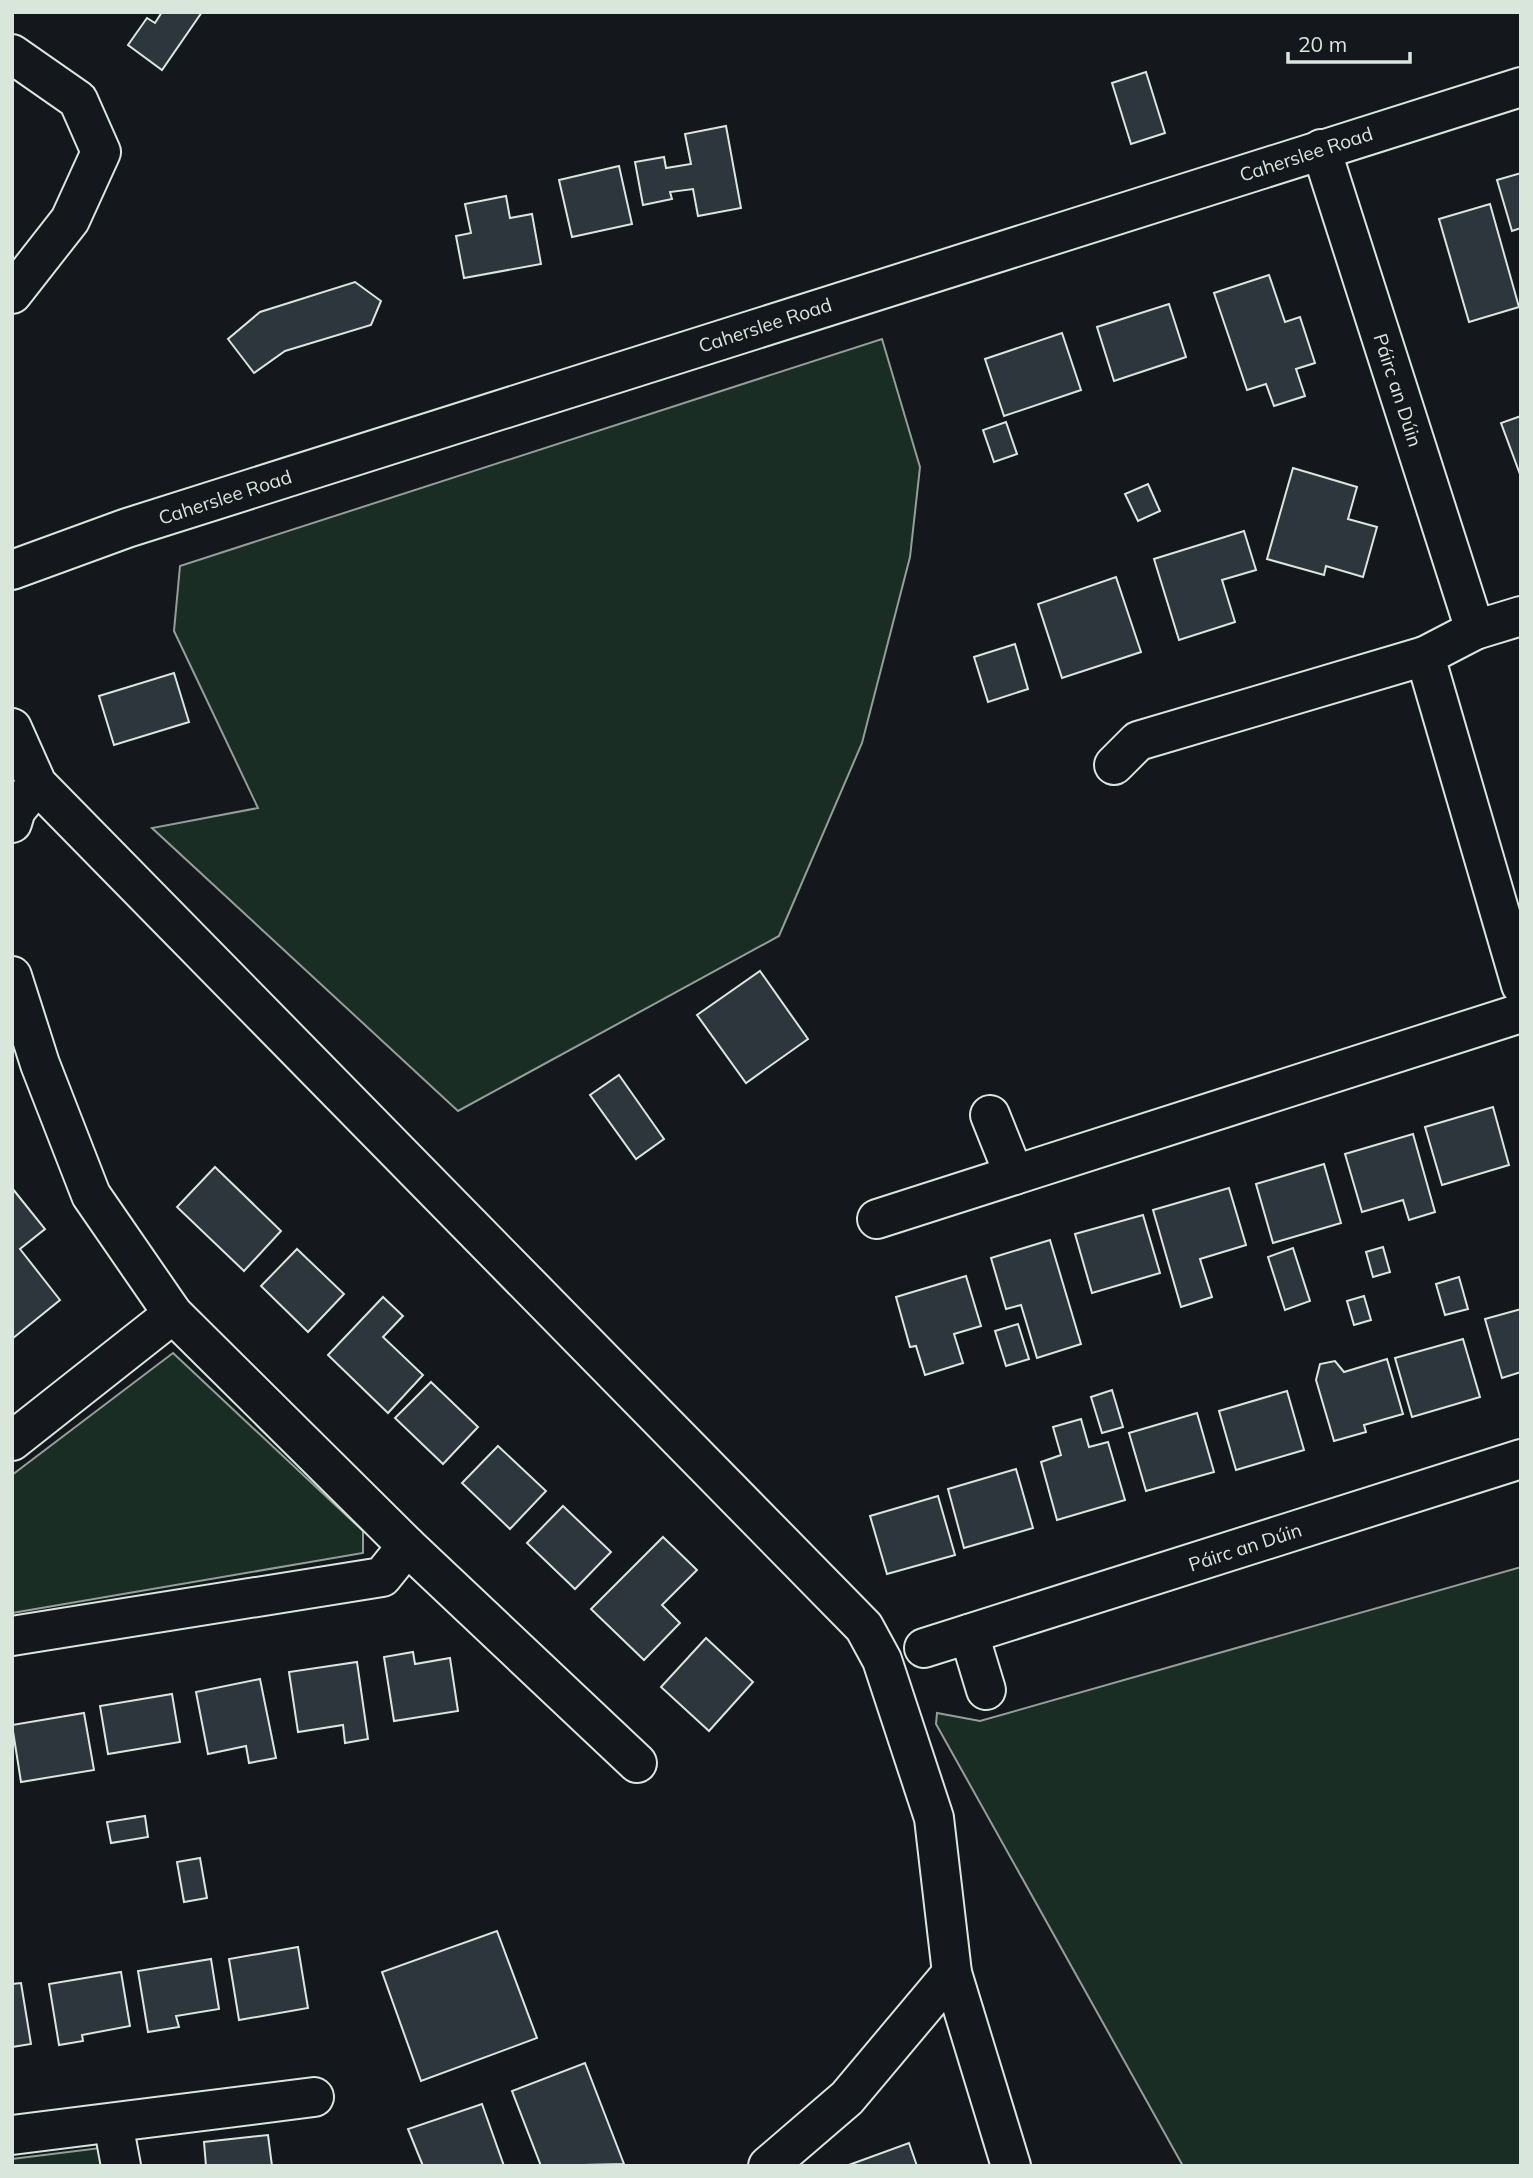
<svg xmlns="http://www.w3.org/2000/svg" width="1533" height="2178" font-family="Mulish,sans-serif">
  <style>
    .green { fill: #1a2d24; stroke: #939e99; stroke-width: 2 }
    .building { fill: #2c363c; stroke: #d8e6dc; stroke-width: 2 }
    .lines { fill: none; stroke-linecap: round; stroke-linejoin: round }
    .minor-casing { stroke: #d8e6dc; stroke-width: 42 }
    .major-casing { stroke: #d8e6dc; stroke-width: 42 }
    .minor { stroke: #14181c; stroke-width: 38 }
    .major { stroke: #14181c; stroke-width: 38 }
    .labels { text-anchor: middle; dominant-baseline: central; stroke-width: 5; stroke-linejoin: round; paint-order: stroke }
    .street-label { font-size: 19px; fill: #d8e6dc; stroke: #14181c }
  </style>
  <rect width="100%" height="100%" fill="#14181c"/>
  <g class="green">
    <polygon points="882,339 920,467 910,557 862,743 779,936 458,1111 152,828 258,808 174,631 180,566"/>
    <polygon points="173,1353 363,1531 363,1553 12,1613 12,1475"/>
    <polygon points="1521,1567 1521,2166 1183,2166 936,1724 937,1713 980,1721"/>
    <polygon points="100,2148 103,2166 12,2166 12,2159"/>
  </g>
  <g class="building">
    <polygon points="162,12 202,12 162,70 128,45 147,18 155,23"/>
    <polygon points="1146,72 1165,133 1131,144 1112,83"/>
    <polygon points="726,126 741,208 698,216 693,189 670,192 672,199 643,205 635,162 664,157 666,168 691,164 685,134"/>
    <polygon points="619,166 632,224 572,237 559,180"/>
    <polygon points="1521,173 1521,228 1512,231 1497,180"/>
    <polygon points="506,196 510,218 532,214 541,264 464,278 456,236 471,233 465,204"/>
    <polygon points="1490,204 1519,307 1469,322 1439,219"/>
    <polygon points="1269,275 1285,322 1300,317 1315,363 1296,369 1305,396 1274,406 1266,384 1247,390 1214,293"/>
    <polygon points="355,282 381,301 371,325 285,351 254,373 228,339 260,312"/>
    <polygon points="1169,304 1186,357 1114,381 1097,327"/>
    <polygon points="1062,333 1081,390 1004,416 985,359"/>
    <polygon points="1521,416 1521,477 1501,423"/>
    <polygon points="1006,422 1017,454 994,462 983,430"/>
    <polygon points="1293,468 1357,487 1348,519 1377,527 1363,577 1326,566 1324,575 1267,559"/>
    <polygon points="1148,484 1160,511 1138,521 1125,494"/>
    <polygon points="1244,531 1256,570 1222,580 1235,622 1179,640 1154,559"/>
    <polygon points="1116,577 1141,652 1062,678 1038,604"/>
    <polygon points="1015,644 1028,689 988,702 974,657"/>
    <polygon points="174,673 189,722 114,745 99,696"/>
    <polygon points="760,971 808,1039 746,1083 697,1015"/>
    <polygon points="619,1075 664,1139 636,1159 590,1095"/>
    <polygon points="1493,1107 1509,1165 1442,1185 1425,1127"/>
    <polygon points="1413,1134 1435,1212 1409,1220 1403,1200 1362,1212 1345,1154"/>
    <polygon points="1324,1164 1341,1223 1273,1243 1256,1184"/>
    <polygon points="215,1167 281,1231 244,1271 177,1207"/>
    <polygon points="12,1188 45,1229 20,1249 60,1300 12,1339"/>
    <polygon points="1229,1188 1246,1245 1200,1259 1212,1297 1181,1307 1153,1210"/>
    <polygon points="1143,1215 1160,1273 1092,1293 1075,1234"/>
    <polygon points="1050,1240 1081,1344 1037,1358 1021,1305 1006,1309 991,1258"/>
    <polygon points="1383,1247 1390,1272 1373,1277 1366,1252"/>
    <polygon points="1293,1248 1310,1301 1285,1310 1268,1257"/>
    <polygon points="297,1249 344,1294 308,1332 261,1286"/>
    <polygon points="966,1276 981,1326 954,1334 963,1363 925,1375 916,1346 910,1347 896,1297"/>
    <polygon points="1459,1277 1468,1309 1445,1315 1436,1284"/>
    <polygon points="1364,1296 1371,1320 1354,1325 1347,1301"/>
    <polygon points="383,1297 403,1316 383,1337 423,1375 388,1413 328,1355"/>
    <polygon points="1521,1309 1521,1372 1502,1378 1485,1319"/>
    <polygon points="1018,1324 1029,1359 1006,1366 995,1331"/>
    <polygon points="1463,1339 1480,1397 1412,1417 1395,1358"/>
    <polygon points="1387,1359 1403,1414 1364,1425 1366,1432 1334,1441 1316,1380 1320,1364 1335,1361 1344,1372"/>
    <polygon points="431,1382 478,1427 443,1464 395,1418"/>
    <polygon points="1112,1390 1123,1427 1102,1433 1091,1397"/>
    <polygon points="1287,1391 1304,1450 1236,1470 1219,1411"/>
    <polygon points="1197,1413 1214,1472 1146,1491 1129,1433"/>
    <polygon points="1081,1419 1089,1447 1108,1442 1125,1500 1057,1520 1041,1462 1061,1455 1053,1427"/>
    <polygon points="498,1446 546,1491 510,1529 462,1483"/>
    <polygon points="1016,1469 1033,1528 964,1548 948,1489"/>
    <polygon points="938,1496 955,1555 887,1574 870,1516"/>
    <polygon points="563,1506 611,1552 575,1589 527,1543"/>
    <polygon points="663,1537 697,1570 662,1605 680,1623 644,1660 591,1609"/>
    <polygon points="706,1638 753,1682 709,1731 661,1687"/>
    <polygon points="413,1652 415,1664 450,1658 458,1711 394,1721 384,1657"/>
    <polygon points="357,1662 368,1739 345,1743 343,1725 298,1732 289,1672"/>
    <polygon points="260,1679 276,1758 249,1763 246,1746 208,1754 196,1692"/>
    <polygon points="172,1694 180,1742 108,1754 100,1706"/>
    <polygon points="84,1713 94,1770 21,1782 12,1725"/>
    <polygon points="145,1816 148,1837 111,1843 107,1822"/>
    <polygon points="200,1858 207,1898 184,1902 177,1862"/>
    <polygon points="497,1931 537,2038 421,2081 382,1972"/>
    <polygon points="298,1947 308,2008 239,2020 229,1959"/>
    <polygon points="211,1959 219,2009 176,2016 179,2027 148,2032 138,1971"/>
    <polygon points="121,1972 130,2026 82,2035 83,2041 59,2045 49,1984"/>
    <polygon points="21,1983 31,2044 12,2047 12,1984"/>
    <polygon points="585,2063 624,2164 541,2166 512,2091"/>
    <polygon points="482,2104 504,2166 423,2166 408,2129"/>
    <polygon points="268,2135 272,2166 206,2166 204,2142"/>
    <polygon points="909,2143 917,2166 846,2166"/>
  </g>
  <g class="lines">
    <g class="minor-casing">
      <g id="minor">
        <polyline points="12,54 78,100 101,152 70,220 12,294"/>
        <polyline points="1321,149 1475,630 1521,616"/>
        <polyline points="1475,630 1425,656 1521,985"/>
        <polyline points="12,728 37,784 864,1627 882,1660 934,1818 952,1973 1011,2166"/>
        <polyline points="1114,765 1138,741 1425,656"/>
        <polyline points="12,823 16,810 37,784"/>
        <polyline points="12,976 40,1064 91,1195 173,1314 407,1546 637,1763"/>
        <polyline points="990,1115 1014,1175"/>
        <polyline points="877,1219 1521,1013"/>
        <polyline points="12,1441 173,1314"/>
        <polyline points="969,1634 986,1690"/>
        <polyline points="12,1636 382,1577 407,1546"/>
        <polyline points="924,1648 1521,1459"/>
        <polyline points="113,2123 121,2166"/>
        <polyline points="12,2135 314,2097"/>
        <polyline points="768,2166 847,2098 952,1973"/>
      </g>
    </g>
    <g class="major-casing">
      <polyline id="major" points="12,570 127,528 1521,87"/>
    </g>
    <use href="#minor" class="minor"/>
    <use href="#major" class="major"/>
  </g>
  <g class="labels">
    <g class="street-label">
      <text transform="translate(1306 154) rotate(-18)">Caherslee Road</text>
      <text transform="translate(765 325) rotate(-18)">Caherslee Road</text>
      <text transform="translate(1398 390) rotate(72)">Páirc an Dúin</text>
      <text transform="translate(225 497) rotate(-18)">Caherslee Road</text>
      <text transform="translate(1245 1547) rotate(-18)">Páirc an Dúin</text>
    </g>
  </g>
  <rect width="1533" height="2178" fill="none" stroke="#d8e6dc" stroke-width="28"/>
  <path d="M1288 52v10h122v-10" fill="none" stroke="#d8e6dc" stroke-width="3.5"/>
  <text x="1298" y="52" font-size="21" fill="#d8e6dc" stroke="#14181c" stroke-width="5" paint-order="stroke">20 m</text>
</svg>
